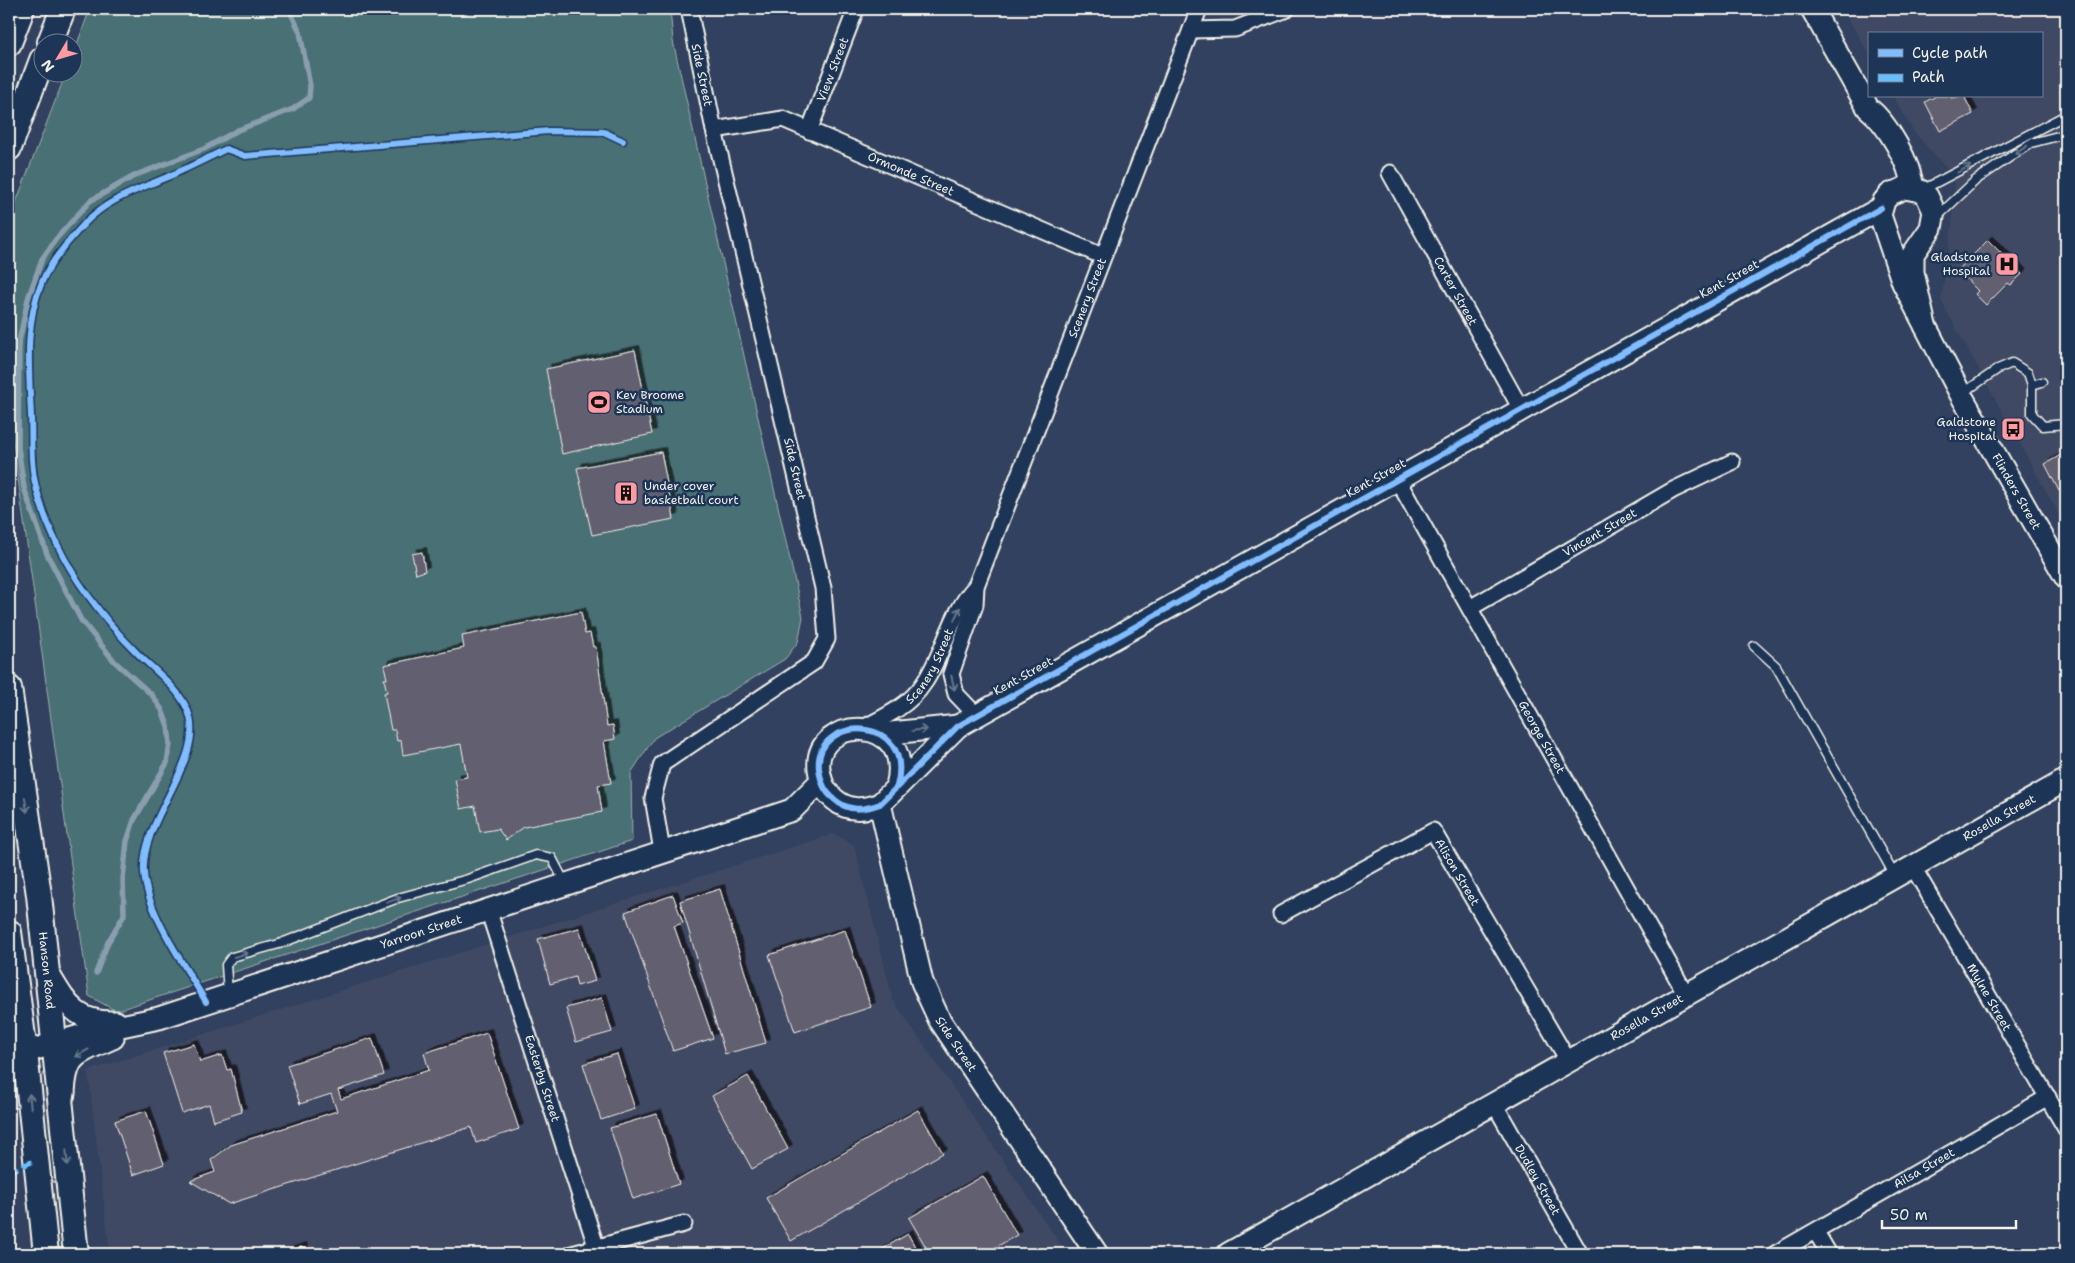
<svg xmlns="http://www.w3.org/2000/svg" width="2075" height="1263" font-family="'Shantell Sans',sans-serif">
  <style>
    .built { fill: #404a64 }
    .green { fill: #4a7074; stroke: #9fb0ae }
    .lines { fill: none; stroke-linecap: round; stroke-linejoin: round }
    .stream { stroke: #899eae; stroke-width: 5.5 }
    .building { fill: #625e71; stroke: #f4f1e8; filter: url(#shadow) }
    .lane-casing { stroke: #f4f1e8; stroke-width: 11 }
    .street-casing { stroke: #f4f1e8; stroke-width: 19 }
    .secondary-casing { stroke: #f4f1e8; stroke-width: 25 }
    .primary-casing { stroke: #f4f1e8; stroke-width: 28 }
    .lane { stroke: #1d3557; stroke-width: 8 }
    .street { stroke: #1d3557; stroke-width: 15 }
    .secondary { stroke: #1d3557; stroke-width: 21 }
    .primary { stroke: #1d3557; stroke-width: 24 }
    .quiet { stroke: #69befc; stroke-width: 5; stroke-dasharray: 10 5; stroke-linecap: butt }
    .cycleway-casing { stroke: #1d3557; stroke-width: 9 }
    .cycleway { stroke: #80bcff; stroke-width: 6 }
    .oneway { stroke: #68778a }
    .labels { text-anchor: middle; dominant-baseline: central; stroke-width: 5; stroke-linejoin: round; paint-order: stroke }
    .street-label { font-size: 12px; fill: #f4f1e8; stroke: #1d3557 }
    .poi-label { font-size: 12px; fill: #f4f1e8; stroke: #1d3557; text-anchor: end }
  </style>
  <defs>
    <filter id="shadow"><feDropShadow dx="4.5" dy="-4.5" stdDeviation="0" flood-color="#0009"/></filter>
  </defs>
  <rect width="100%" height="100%" fill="#32415f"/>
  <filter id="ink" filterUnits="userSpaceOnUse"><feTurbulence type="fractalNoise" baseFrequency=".02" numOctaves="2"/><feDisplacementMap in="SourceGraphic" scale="10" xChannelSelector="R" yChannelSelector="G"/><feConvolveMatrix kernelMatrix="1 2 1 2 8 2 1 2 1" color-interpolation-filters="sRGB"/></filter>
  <g filter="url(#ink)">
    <g class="built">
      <polygon points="1843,9 2066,9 2066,527 1941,301 1952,227 1955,178 1913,131 1893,96 2041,96 2041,34 1869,34 1869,54"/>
      <polygon points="834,834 854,845 893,1000 1067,1254 110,1254 88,1071"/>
    </g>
    <polygon class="green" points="90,9 670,9 673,41 803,617 798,642 785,659 654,738 631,773 632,841 116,1011 89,996 9,413 9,252 13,210 66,73 72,72 73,55"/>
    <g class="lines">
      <polyline class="stream" points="96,973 108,942 124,915 123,879 127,841 134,820 167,763 170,744 168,726 162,710 152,695 115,662 81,620 47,554 24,488 18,447 19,342 28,299 42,259 56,239 90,201 136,175 204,149 238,130 293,109 309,98 310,86 300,32 289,9"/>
    </g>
    <g class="building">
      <polygon points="1936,96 1950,96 1951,98 1964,96 1973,114 1940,131 1925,102"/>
      <polygon points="1988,240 2022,274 2011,285 2008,283 1986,305 1975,294 1978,291 1958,270"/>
      <polygon points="635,350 652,434 562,454 546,369"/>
      <polygon points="661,452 674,519 592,535 577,468"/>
      <polygon points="2066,452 2066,487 2059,491 2045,464"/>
      <polygon points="422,552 425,571 416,574 412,554"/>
      <polygon points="581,612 585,634 590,633 593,647 596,647 607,726 613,725 615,739 604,741 611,783 598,785 602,812 524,827 506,840 498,829 480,832 475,806 461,809 455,779 467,777 461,744 403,755 401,740 397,741 395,730 391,730 384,693 387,692 384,679 387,679 384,665 464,648 462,636"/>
      <polygon points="720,889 766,1043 725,1054 680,901"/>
      <polygon points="673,895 683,923 674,926 713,1038 673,1051 625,912"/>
      <polygon points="579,928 595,981 577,986 575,977 550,984 538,939"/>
      <polygon points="845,930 871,1007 795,1032 769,955"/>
      <polygon points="602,998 612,1032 576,1042 566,1008"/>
      <polygon points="487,1033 519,1129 476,1143 471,1127 229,1204 190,1181 215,1172 211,1160 231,1145 337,1111 331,1094 300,1104 287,1065 372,1038 384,1075 338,1090 341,1099 429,1070 424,1053"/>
      <polygon points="194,1044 200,1062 222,1055 227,1070 231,1069 242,1112 214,1121 209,1104 182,1113 163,1053"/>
      <polygon points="617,1054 635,1109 601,1120 583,1064"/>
      <polygon points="748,1076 788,1149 752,1169 712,1096"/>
      <polygon points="918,1110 943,1153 791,1241 766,1198"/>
      <polygon points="146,1111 164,1164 133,1175 115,1121"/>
      <polygon points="657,1114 679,1184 633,1199 610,1128"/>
      <polygon points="983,1176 1017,1235 984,1254 930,1254 909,1218"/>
      <polygon points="908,1234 919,1254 881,1254 879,1251"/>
      <polygon points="302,1247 305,1254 280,1254"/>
    </g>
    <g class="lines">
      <g class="lane-casing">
        <g id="lane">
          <polyline points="1922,190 2066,115"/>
          <polyline points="1938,216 1976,180 2031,143 2066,134"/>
          <polyline points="2032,385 2042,382"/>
          <polyline points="1963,393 1998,369 2012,363 2028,373 2032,385 2032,414 2043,426 2066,424"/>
          <polyline points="1754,646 1776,666 1895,876"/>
          <polyline points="228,993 226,965 232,957 279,944 398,898 468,879 536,855 552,858 565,883"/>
        </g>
      </g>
      <g class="street-casing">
        <g id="street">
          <polyline points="1191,30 1235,29 1287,9"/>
          <path id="s1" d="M714 130 783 119 1102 256"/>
          <path id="s2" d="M809 131 856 9"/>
          <path id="s3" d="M1390 173 1521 409"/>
          <path id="s4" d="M1397 479 1687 996"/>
          <path id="s5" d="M1470 608 1673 490 1732 462"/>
          <path id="s6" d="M977 716 956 694 951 674 975 605 976 586 1199 9"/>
          <path id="s7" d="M863 728C885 717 910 705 924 683 945 652 950 613 976 586"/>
          <polyline points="662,851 653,798 662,764 814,662 827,639 823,588 714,130 689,9"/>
          <path id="s8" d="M1913 867 2066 1129"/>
          <path id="s9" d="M488 909 596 1246"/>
          <path id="s10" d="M1281 914 1433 831 1569 1062"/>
          <path id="s11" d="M1495 1105 1580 1254"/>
          <polyline points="1816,1232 1829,1254"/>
          <polyline points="572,1254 684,1224"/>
          <path id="s12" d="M1775 1254 2048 1097"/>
        </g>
      </g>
      <g class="secondary-casing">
        <g id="secondary">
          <path d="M1812 9 1868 108C1888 124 1910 163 1913 189"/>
          <path id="s13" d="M1925 326 1913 272V254L1931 228 1934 211 1927 196 1921 191 1905 188 1890 194 1884 201 1880 215 1903 283 1961 395 2066 578"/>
          <polyline points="882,734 958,726"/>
          <path d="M897 786C916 713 813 714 819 769 821 782 824 791 834 799 848 812 864 810 880 804L958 726 1881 208"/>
          <path id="s14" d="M880 804 922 982 939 1019 1097 1254"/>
          <path d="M48 973C66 1003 76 1024 116 1022"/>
          <path id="s15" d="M9 1057 93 1032 159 1018 792 810 821 781"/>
          <path d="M64 1094C66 1052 78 1054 113 1038"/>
          <path id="s16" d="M1228 1254 2066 780"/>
        </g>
      </g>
      <g class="primary-casing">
        <g id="primary">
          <polyline points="50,42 63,9"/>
          <polyline points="9,43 22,9"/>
          <polyline points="9,148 42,60"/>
          <path id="s17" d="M9 688 39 895 76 1254"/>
          <polyline points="9,932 25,1052 46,1254"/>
        </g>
      </g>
      <use href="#lane" class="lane"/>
      <use href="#street" class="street"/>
      <use href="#secondary" class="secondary"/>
      <use href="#primary" class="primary"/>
      <polyline class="quiet" points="9,1172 36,1160"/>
      <g class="cycleway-casing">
        <g id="cycleway">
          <path d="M897 786C916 713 813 714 819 769 821 782 824 791 834 799 848 812 864 810 880 804L958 726 1881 208"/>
          <path d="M206 1002C186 967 146 912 144 872 140 820 207 758 188 711 179 688 155 671 137 653 119 635 102 615 87 594 65 564 45 524 36 487 30 463 32 439 31 415 29 370 24 324 42 282 49 264 71 238 85 223 106 200 137 190 165 178 186 169 206 159 226 149L245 156 549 131 604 132 623 141"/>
        </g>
      </g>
      <use href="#cycleway" class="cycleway"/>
    </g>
    <defs><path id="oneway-shaft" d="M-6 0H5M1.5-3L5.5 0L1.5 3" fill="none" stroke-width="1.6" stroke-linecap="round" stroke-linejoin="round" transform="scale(1.25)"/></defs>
    <g class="oneway">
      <use href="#oneway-shaft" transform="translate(2021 150) rotate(146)"/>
      <use href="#oneway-shaft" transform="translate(1964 169) rotate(-28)"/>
      <use href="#oneway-shaft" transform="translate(957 614) rotate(-65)"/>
      <use href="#oneway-shaft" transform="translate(953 683) rotate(77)"/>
      <use href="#oneway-shaft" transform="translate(920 730) rotate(-6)"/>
      <use href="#oneway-shaft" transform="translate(26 805) rotate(82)"/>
      <use href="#oneway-shaft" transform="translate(394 900) rotate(-20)"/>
      <use href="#oneway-shaft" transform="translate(241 955) rotate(-16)"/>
      <use href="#oneway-shaft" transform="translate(82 1053) rotate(151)"/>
      <use href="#oneway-shaft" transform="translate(30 1101) rotate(-96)"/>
      <use href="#oneway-shaft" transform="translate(67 1158) rotate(85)"/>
    </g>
  </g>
  <defs>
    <g id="hospital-square" transform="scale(1.25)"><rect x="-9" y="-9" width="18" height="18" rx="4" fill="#ff9aa2" stroke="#1d3557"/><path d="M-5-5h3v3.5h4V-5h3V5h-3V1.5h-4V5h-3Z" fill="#111"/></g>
    <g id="stadium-square" transform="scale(1.25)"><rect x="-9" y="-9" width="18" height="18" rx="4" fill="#ff9aa2" stroke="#1d3557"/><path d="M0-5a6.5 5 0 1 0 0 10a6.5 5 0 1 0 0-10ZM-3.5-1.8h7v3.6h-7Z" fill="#111"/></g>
    <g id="bus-square" transform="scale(1.25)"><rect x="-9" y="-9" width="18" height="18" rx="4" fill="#ff9aa2" stroke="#1d3557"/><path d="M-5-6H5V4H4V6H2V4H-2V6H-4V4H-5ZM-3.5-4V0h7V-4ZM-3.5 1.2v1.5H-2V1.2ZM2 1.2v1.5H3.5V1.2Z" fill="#111"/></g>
    <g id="building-square" transform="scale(1.25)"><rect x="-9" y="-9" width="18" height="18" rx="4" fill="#ff9aa2" stroke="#1d3557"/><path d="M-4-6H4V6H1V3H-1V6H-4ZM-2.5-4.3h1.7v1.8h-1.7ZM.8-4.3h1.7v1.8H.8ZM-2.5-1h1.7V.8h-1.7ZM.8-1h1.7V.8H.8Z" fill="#111"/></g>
  </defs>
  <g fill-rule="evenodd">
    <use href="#hospital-square" x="2007" y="264"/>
    <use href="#stadium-square" x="599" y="402"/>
    <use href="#bus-square" x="2013" y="429"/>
    <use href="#building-square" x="626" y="493"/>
  </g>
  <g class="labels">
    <g class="street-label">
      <text stroke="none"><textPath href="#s2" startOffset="66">View Street</textPath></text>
      <text transform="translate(702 75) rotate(78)">Side Street</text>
      <text stroke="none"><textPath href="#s1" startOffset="209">Ormonde Street</textPath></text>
      <text transform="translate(1729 279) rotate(-29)">Kent Street</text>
      <text stroke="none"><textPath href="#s3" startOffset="135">Carter Street</textPath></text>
      <text stroke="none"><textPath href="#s6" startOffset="452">Scenery Street</textPath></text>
      <text transform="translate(795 469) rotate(77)">Side Street</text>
      <text transform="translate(1376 478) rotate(-29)">Kent Street</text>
      <text stroke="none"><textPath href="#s13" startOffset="512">Flinders Street</textPath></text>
      <text stroke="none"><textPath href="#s5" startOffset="150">Vincent Street</textPath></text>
      <text stroke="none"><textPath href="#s7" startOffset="94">Scenery Street</textPath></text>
      <text transform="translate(1023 676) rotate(-29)">Kent Street</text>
      <text stroke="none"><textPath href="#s4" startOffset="296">George Street</textPath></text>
      <text stroke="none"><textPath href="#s16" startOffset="886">Rosella Street</textPath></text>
      <text stroke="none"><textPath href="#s10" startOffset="221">Alison Street</textPath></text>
      <text stroke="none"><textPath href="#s15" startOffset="431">Yarroon Street</textPath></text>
      <text stroke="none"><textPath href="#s17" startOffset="285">Hanson Road</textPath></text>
      <text stroke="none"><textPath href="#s8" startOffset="151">Mylne Street</textPath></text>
      <text stroke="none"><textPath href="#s16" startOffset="481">Rosella Street</textPath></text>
      <text stroke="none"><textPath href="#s14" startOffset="254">Side Street</textPath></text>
      <text stroke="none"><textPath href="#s9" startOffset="178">Easterby Street</textPath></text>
      <text stroke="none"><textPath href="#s12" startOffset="172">Ailsa Street</textPath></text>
      <text stroke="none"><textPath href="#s11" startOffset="86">Dudley Street</textPath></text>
    </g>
    <g class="poi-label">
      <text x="1990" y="257">Gladstone<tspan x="1990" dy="14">Hospital</tspan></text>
      <text x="616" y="395" text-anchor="start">Kev Broome<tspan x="616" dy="14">Stadium</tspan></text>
      <text x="1996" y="422">Galdstone<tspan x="1996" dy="14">Hospital</tspan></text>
      <text x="644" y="486" text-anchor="start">Under cover<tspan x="644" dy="14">basketball court</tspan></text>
    </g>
  </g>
  <rect width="2075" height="1263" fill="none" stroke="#1d3557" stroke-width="30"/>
  <rect x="15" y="15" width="2045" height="1233" fill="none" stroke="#f4f1e8" stroke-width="2" filter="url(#ink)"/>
  <rect x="1868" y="32" width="175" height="65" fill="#1d3557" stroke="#738091"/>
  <rect x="1878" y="49" width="25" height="8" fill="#80bcff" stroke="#738091"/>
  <text x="1912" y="58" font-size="15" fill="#f4f1e8">Cycle path</text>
  <rect x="1878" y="74" width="25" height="8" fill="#69befc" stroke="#738091"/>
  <text x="1912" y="82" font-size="15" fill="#f4f1e8">Path</text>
  <g transform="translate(58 58) rotate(232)"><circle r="24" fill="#1d3557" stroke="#738091"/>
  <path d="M0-4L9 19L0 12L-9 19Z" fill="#ff9aa2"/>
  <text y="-8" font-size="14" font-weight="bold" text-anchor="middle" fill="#f4f1e8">N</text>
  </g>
  <path d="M1882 1220v8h134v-8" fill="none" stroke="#f4f1e8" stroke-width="2.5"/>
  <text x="1890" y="1220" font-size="15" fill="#f4f1e8" stroke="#1d3557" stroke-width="4" paint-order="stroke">50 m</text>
</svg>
